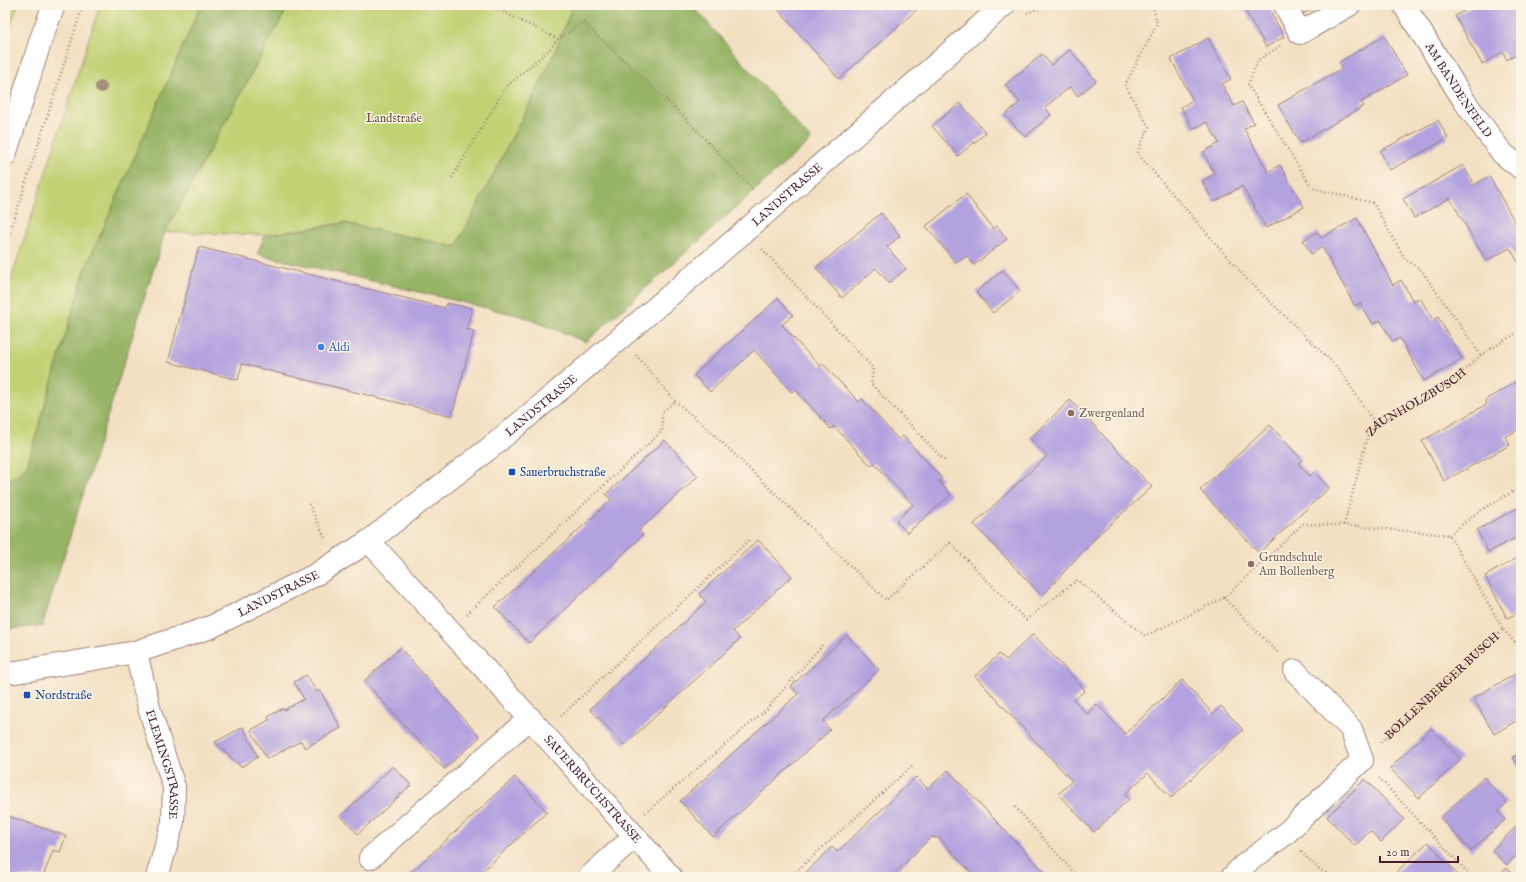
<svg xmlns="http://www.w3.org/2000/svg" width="1526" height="882" font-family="'IM FELL English',serif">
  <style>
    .green { fill: #c1d274; stroke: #867850 }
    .forest { fill: #98b466; stroke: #716a48 }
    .building { fill: #b2a2df }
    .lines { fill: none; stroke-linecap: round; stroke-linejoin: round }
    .minor-casing { stroke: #9e8077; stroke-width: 24 }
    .major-casing { stroke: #9e8077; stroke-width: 24 }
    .path { stroke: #9e8077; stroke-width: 2.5; stroke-dasharray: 1 3; stroke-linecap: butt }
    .minor { stroke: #fff; stroke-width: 22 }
    .major { stroke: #fff; stroke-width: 22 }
    .tree { fill: #a78f79 }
    .shop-dot { fill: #3f7fe0; stroke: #fcf5e5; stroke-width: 1.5 }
    .education-dot { fill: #8d6e63; stroke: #fcf5e5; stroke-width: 1.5 }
    .transit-dot { fill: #1a4fb4; stroke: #fcf5e5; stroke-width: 1.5 }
    .labels { text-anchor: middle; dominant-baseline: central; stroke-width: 3; stroke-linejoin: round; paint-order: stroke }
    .street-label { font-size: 12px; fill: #4a1f2b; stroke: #fcf5e5 }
    .park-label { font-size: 12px; fill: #684c3d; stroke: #fcf5e5 }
    .shop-label { font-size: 12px; fill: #366cbe; stroke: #fcf5e5; text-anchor: start }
    .education-label { font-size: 12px; fill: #785e54; stroke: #fcf5e5; text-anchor: start }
    .transit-label { font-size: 12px; fill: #164399; stroke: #fcf5e5; text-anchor: start }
  </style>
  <rect width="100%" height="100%" fill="#fcf5e5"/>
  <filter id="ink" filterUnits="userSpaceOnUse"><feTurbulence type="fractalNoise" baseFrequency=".025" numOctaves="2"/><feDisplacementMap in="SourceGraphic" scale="8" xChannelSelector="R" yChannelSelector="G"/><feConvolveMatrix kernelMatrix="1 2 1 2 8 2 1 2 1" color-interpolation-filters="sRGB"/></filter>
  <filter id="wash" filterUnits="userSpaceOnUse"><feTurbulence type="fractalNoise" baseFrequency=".012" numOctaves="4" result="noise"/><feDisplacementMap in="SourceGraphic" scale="16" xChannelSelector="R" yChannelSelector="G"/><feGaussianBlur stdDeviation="0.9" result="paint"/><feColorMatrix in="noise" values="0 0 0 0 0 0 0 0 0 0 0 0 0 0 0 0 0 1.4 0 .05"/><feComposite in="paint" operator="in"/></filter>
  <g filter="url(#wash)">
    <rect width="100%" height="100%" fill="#f3e0c3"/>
    <g class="green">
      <polygon points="5,5 18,5 5,42"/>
      <polygon points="100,5 201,5 85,270 27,466 5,484 5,298"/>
      <polygon points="289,5 573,5 551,62 456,247 344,223 265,235 165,232"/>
    </g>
    <g class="forest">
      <polygon points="201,5 289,5 165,232 42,626 5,629 5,484 27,466 85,270"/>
      <polygon points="573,5 692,5 811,140 586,342 521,316 257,254 265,235 344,223 456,247 551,62"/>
    </g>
    <g id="blocks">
      <g class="building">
        <polygon points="774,5 920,5 921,6 839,79"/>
        <polygon points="1242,5 1267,5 1284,37 1266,47"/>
        <polygon points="1298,5 1318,5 1303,14"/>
        <polygon points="1475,5 1521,5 1521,52 1507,60 1503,52 1482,64 1455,16"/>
        <polygon points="1384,36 1407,75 1361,102 1364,106 1300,143 1278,105 1342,68 1339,62"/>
        <polygon points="1208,38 1231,79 1222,84 1234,106 1242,102 1254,123 1244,129 1256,150 1268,172 1280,165 1304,207 1266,228 1242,186 1214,202 1202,181 1215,174 1203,152 1219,143 1207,122 1193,129 1181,107 1193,100 1171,59"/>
        <polygon points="1070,50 1096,81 1078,96 1070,87 1045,107 1051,115 1025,137 1005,115 1020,102 1005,85 1042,54 1051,65"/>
        <polygon points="960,103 986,133 958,156 932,126"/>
        <polygon points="1438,120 1448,138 1390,170 1380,151"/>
        <polygon points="1463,165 1474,185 1489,176 1521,233 1521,267 1510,248 1486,261 1450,198 1414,218 1403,199"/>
        <polygon points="966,194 993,229 997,226 1007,239 974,265 967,256 956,263 926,226"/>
        <polygon points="881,213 900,236 887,247 906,269 889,283 876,268 842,298 816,268"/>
        <polygon points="1357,218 1393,285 1401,280 1413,301 1420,298 1433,320 1438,317 1462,359 1424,381 1400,338 1393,342 1380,320 1373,324 1360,303 1355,306 1322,247 1311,254 1303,240 1318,232 1321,238"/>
        <polygon points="199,247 445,308 447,303 472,308 466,329 474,331 452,416 242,364 238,380 168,362"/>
        <polygon points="1003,270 1020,291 993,313 976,292"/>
        <polygon points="778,298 793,315 782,325 801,346 820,366 823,364 859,402 862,399 899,440 903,436 942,478 939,481 951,495 907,533 896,521 913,505 874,463 871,466 834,426 831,429 795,389 792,392 754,350 710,392 694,375"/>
        <polygon points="1521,379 1521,428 1505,437 1510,445 1444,481 1422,441 1487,404 1485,400"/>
        <polygon points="1070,400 1152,487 1098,535 1042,596 974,524 1047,456 1030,438"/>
        <polygon points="1270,425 1302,460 1298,463 1310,476 1314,472 1329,488 1259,553 1200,490"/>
        <polygon points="665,440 698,476 639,530 643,535 529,643 495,607 611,500 606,494"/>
        <polygon points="1521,506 1521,548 1516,538 1488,552 1477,530"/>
        <polygon points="758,540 792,576 733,631 740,639 624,745 590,709 706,602 699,594"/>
        <polygon points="1521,556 1521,611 1507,618 1485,576"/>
        <polygon points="1033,634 1085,690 1074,700 1087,714 1097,704 1125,734 1182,680 1213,714 1221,706 1243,730 1171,798 1148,773 1125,794 1129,799 1094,832 1058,794 1072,781 975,676 999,654 1006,660"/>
        <polygon points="847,635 879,670 823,721 830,730 713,837 680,801 798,694 791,686"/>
        <polygon points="400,648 480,737 444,769 364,681"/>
        <polygon points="1521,671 1521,718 1494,734 1473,698"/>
        <polygon points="306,675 317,692 320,690 341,728 305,748 301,741 267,759 251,730 269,720 268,717 283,708 284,710 304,699 294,682"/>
        <polygon points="243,727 258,757 241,767 215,742"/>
        <polygon points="1431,728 1461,759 1419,798 1390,768"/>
        <polygon points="1521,753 1521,771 1513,757"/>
        <polygon points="393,766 411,785 358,834 341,816"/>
        <polygon points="948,770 1049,877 975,877 939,838 931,837 891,877 801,877 832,847 837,852 916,777 928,789"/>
        <polygon points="515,777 547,812 476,877 406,877"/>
        <polygon points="1484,777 1507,803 1498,812 1505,820 1471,851 1440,818"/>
        <polygon points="1365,779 1404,819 1381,842 1370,831 1355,846 1327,817"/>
        <polygon points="5,815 66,836 60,852 53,850 43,877 5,877"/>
        <polygon points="1521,822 1521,851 1507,865 1492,850"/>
        <polygon points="1428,842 1460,877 1391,877"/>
        <polygon points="1507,868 1516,877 1497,877"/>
      </g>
    </g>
  </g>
  <g filter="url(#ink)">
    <use href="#blocks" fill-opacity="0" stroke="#9e8077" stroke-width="1"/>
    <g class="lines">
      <g class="minor-casing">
        <g id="minor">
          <polyline points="1285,5 1300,33 1349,5"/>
          <path id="s3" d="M1404 5 1465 102 1502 153 1521 168"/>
          <path id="s4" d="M369 541 543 733 671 877"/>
          <path id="s5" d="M136 652 149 708 174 787 173 822 157 877"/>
          <polyline points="370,858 530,718"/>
          <polyline points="589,877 635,836"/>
          <polyline points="1232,877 1244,865 1284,835 1362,760 1351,729 1295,671"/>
        </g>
      </g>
      <g class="major-casing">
        <g id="major">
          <polyline points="5,155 42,36 54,5"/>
          <path id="s6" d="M5 672H16L136 652 211 627 315 575 369 541 491 447 569 382 745 231 1004 5"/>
        </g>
      </g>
      <g class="path">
        <polyline points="489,5 558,39 583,22 684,117 754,191"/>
        <polyline points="1153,5 1157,24 1125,85 1149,127 1137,153 1244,276 1339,369 1376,425"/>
        <polyline points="1027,13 1047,5"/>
        <polyline points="1280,46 1258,60 1248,85 1312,188 1373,203 1405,259 1422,271 1481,355 1521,330"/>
        <polyline points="452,178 506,87 549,50 558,39"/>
        <polyline points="5,248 83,5"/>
        <polyline points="762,249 873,368 871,384 945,461"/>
        <polyline points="636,355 675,401 707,428 886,600 950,543 1026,620 1077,580 1145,636 1224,598 1279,654"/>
        <polyline points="309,504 326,540"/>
        <path id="s1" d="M1344 525 1368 435 1376 425 1451 382 1481 355"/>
        <polyline points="1449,535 1478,512 1521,487"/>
        <polyline points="1224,598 1303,524 1344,525 1449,535 1503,629 1521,649"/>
        <polyline points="467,614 662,431 662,412 675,401"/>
        <polyline points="561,716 750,539"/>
        <path id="s2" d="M1381 742 1503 629"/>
        <polyline points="1379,778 1472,877"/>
        <polyline points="1015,807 1078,877"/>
        <polyline points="645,813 765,711 823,644"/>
        <polyline points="1301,852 1320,870 1335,877"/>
        <polyline points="790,877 912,766"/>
      </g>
      <use href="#minor" class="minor"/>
      <use href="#major" class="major"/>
    </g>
    <circle class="tree" cx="101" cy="87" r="6"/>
  </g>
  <circle class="shop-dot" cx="321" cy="347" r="4"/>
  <g class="education-dot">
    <circle cx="1071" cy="413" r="4"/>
    <circle cx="1251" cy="564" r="4"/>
  </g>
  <g class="transit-dot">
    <rect x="508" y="468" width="8" height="8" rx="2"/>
    <rect x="23" y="691" width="8" height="8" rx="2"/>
  </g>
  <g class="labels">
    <g class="street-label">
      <text stroke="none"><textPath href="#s3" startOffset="101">AM BANDENFELD</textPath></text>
      <text stroke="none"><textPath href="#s6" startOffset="935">LANDSTRASSE</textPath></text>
      <text stroke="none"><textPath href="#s1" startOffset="152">ZAUNHOLZBUSCH</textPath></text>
      <text stroke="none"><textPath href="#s6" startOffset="611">LANDSTRASSE</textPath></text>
      <text stroke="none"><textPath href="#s6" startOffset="287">LANDSTRASSE</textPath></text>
      <text stroke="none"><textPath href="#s2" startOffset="83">BOLLENBERGER BUSCH</textPath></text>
      <text stroke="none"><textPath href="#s5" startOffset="116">FLEMINGSTRASSE</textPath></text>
      <text stroke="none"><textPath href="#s4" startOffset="334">SAUERBRUCHSTRASSE</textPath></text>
    </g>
    <g class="park-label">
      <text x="394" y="118">Landstraße</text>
    </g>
    <g class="shop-label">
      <text x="329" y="347">Aldi</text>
    </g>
    <g class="education-label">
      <text x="1079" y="413">Zwergenland</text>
      <text x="1259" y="557">Grundschule<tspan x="1259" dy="14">Am Bollenberg</tspan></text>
    </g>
    <g class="transit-label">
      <text x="520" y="472">Sauerbruchstraße</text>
      <text x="35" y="695">Nordstraße</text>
    </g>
  </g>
  <rect width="1526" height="882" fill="none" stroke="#fcf5e5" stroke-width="20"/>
  <path d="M1380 856v6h78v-6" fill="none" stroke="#4a1f2b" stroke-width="2"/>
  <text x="1386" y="856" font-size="12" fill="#4a1f2b" stroke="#fcf5e5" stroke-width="3" paint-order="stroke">20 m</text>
</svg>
